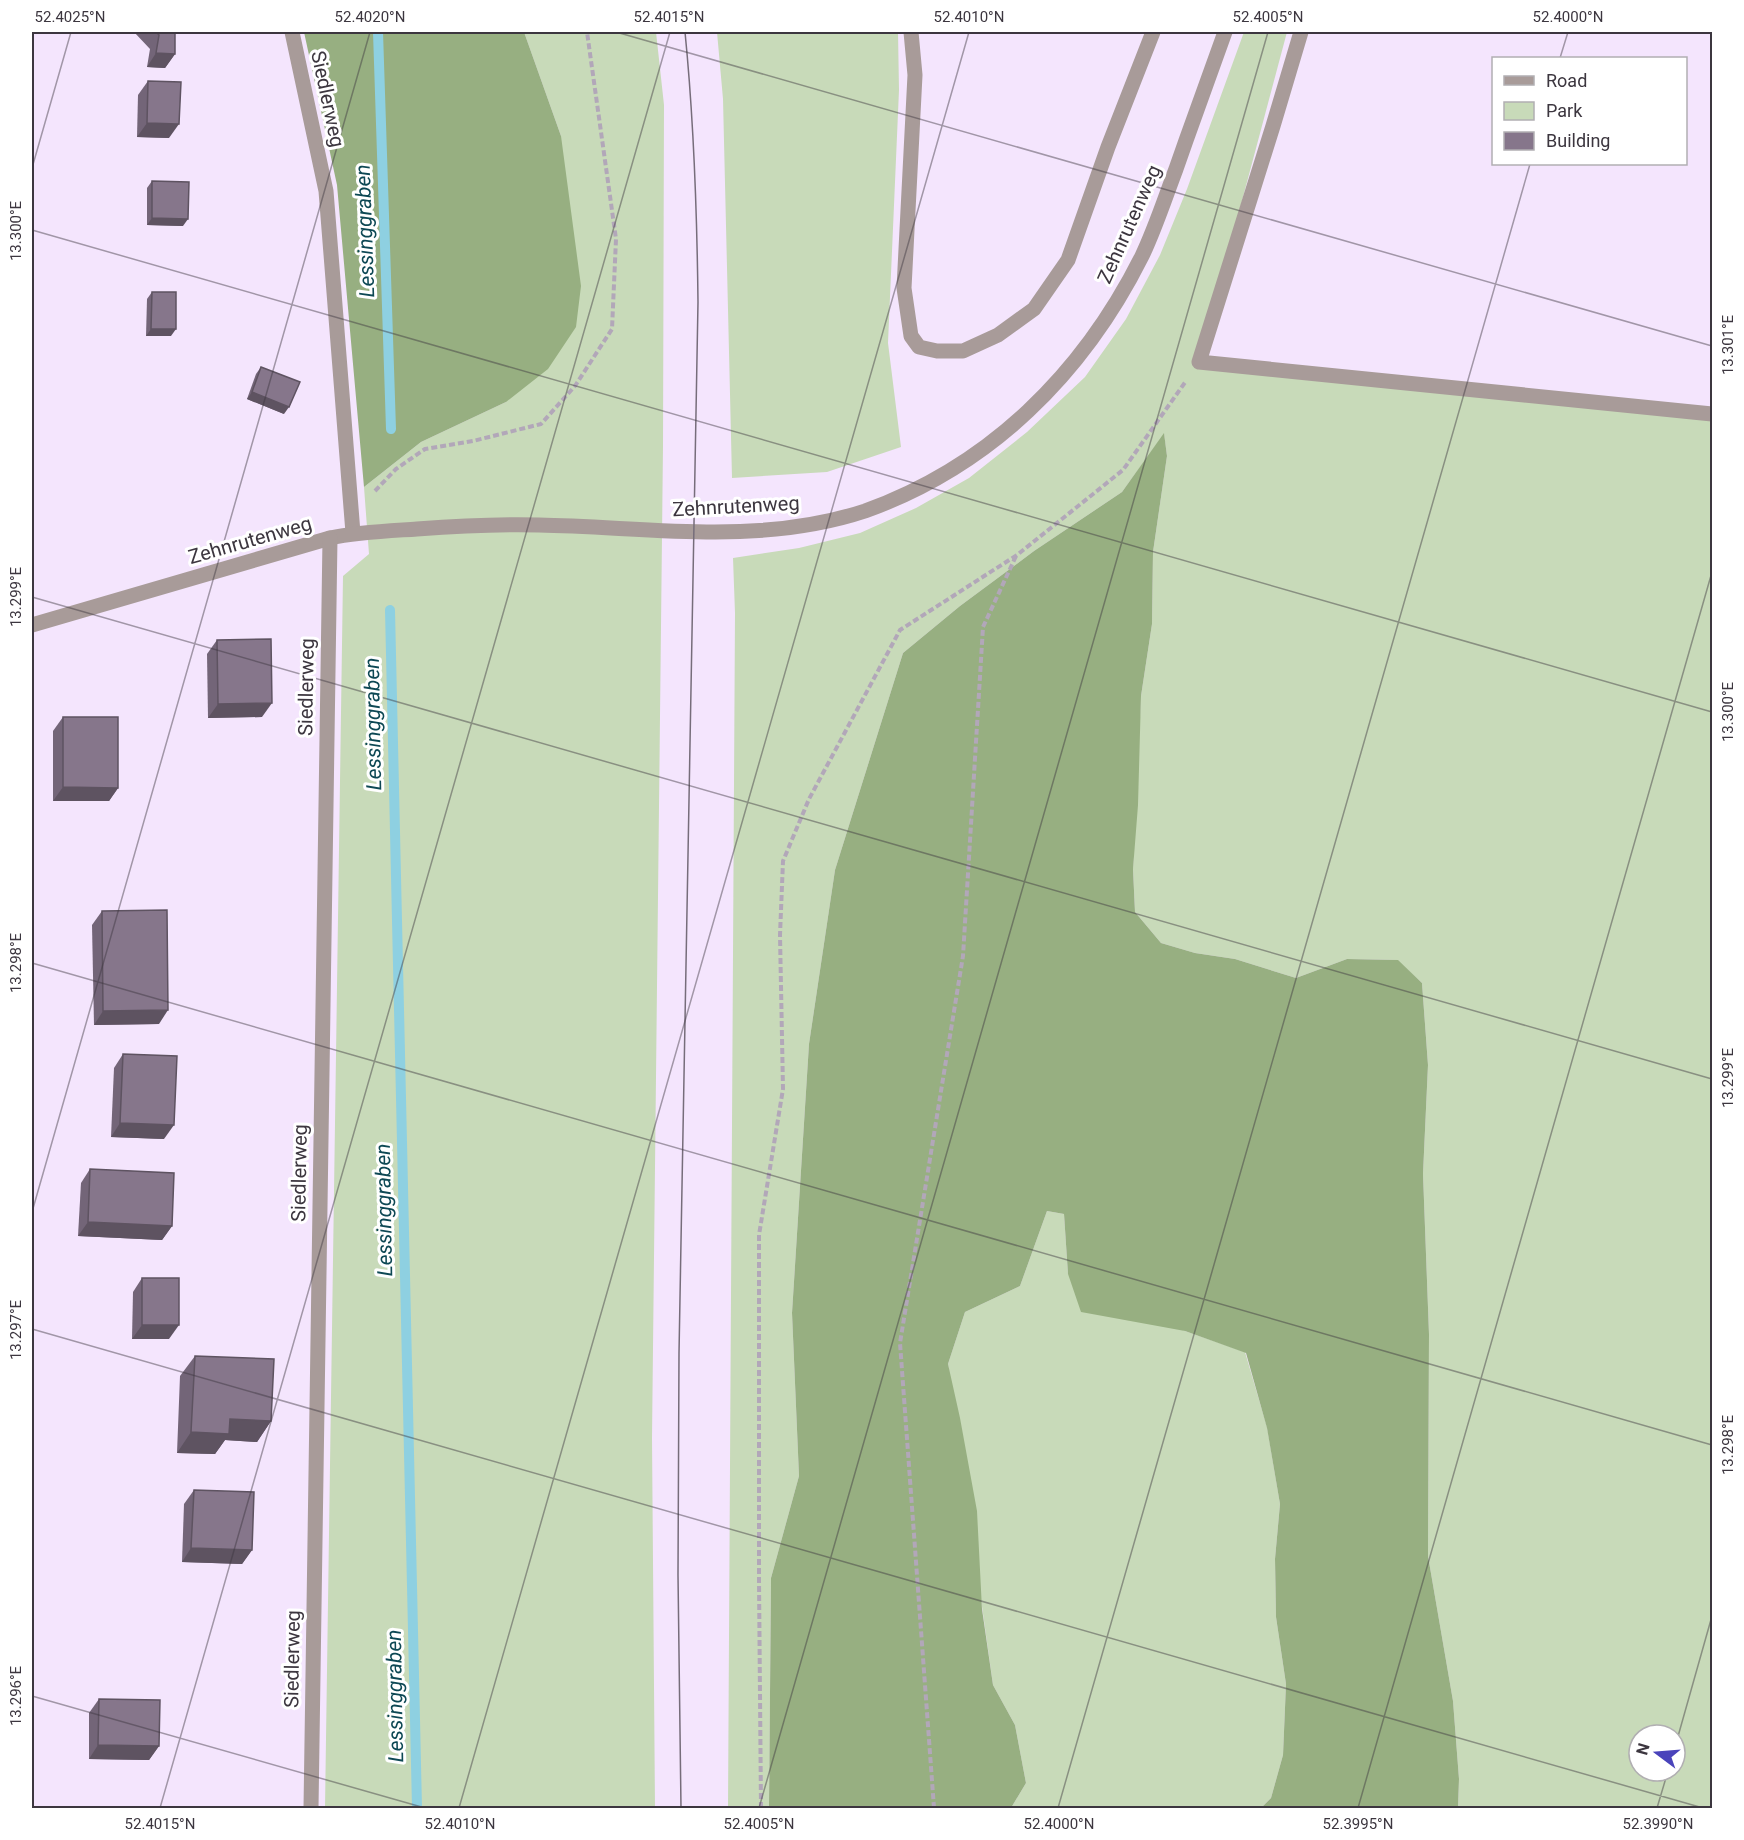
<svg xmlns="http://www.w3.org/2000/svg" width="1744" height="1840" font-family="Roboto,sans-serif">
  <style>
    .green { fill: #c8dab9; fill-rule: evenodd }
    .forest { fill: #97af81 }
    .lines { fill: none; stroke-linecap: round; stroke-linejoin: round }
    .stream { stroke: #8ed0e1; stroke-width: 10 }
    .path { stroke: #b2a7b9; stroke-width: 4; stroke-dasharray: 6 3; stroke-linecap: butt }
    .service { stroke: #a89b99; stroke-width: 15 }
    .minor { stroke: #a89b99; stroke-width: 15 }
    .tram { stroke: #766d7a; stroke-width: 1.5 }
    .wall { fill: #736578 }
    .shaded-wall { fill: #5e5361 }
    .building { fill: #86768b; stroke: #5e5361; stroke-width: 1.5 }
    .ticks { fill: none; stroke: #3c363f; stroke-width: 1.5; stroke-opacity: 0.45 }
    .labels { text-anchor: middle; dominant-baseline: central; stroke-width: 6; stroke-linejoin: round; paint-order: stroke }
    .street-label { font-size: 20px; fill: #3c363f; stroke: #fff }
    .water-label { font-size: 21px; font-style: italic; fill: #0d4854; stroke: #fff }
    .neatline { fill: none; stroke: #3c363f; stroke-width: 2 }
    .ticks-label { font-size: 15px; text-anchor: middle; fill: #3c363f }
  </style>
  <rect width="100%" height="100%" fill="#f4e5fd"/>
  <g class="green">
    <polygon points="524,32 656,32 664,105 663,446 652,1438 655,1808 325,1808 343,576 369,554 364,487 421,442 506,402 561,136"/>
    <polygon points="717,32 898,32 899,90 888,343 901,447 827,472 732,478 723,99"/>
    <path d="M1244 32H1287L1199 362 1712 412V1808H1458L1459 1779 1453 1701 1428 1556 1429 1334 1423 1174 1428 1065 1422 983 1397 960 1347 959 1296 978 1235 959 1195 953 1161 943 1135 912 1133 869 1141 696 1152 624 1153 552 1167 456 1164 434 1122 492 1034 551 960 606 903 653 835 870 809 1044 792 1313 799 1476 771 1578 769 1808H728L735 613 733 558 799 548 860 533 916 508 969 478 1027 432 1085 377 1126 319 1160 255 1187 189ZM1639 1735H1675V1771H1639Z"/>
    <polygon points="1047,1211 1064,1214 1068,1274 1185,1331 1245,1352 1267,1427 1280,1504 1275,1559 1276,1617 1286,1684 1283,1755 1271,1798 1261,1808 1011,1808 1026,1783 1015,1725 993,1685 948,1364 965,1312 1020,1286"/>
  </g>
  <g class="forest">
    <polygon points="304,32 524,32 561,136 581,286 576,327 548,369 506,402 421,442 364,487 337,185"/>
    <polygon points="1164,433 1167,456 1153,552 1152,624 1141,696 1138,805 1133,869 1135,912 1161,943 1195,953 1235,959 1296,978 1347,959 1398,960 1422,983 1428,1065 1423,1174 1429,1334 1428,1556 1453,1701 1459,1779 1458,1808 1261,1808 1271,1798 1283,1755 1286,1684 1276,1617 1275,1559 1280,1504 1267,1428 1246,1353 1185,1331 1081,1312 1068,1274 1064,1214 1047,1211 1020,1286 965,1312 948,1364 960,1418 977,1511 982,1609 993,1685 1015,1725 1026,1783 1011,1808 769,1808 771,1578 799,1476 792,1313 809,1044 835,870 903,653 960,606 1034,551 1122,492"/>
  </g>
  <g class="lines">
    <g class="stream">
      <polyline points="378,32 391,429"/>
      <polyline points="390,610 417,1808"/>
    </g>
    <g class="path">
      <polyline points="375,491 396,469 425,449 473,441 541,424 575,386 612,329 616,239 587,32"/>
      <polyline points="761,1808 759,1580 759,1235 783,1089 780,935 783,861 809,799 900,630 1017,555 1123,470 1186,381"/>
      <polyline points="934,1808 900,1343 963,956 983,627 1016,556"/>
    </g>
    <g class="service">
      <polyline points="911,32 915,75 904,288 911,336 919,347 937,351 963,351 998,335 1034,309 1068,260 1108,147 1153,32"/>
      <polyline points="1301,32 1273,126 1199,362 1712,414"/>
    </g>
    <g class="minor">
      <polyline points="292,32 326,191 353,533"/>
      <path d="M32 625 330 538C358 532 387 531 417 529 457 526 499 524 539 525 598 526 656 532 715 532 765 532 817 527 865 511 990 466 1083 374 1142 256 1155 229 1165 198 1176 169 1192 123 1209 77 1225 32"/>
      <polyline points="311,1808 330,538"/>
    </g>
    <path class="tram" d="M681 1808 678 1575 679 1353 698 302C697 211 694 122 685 32"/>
  </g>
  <g class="wall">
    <polygon points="134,32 175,32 175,54 165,68 147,67 150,49"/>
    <polygon points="148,81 169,138 137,137 138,95"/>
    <polygon points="152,181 183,226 147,225 147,188"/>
    <polygon points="152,292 171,336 146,336 147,299"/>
    <polygon points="261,367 284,414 247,399 256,374"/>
    <polygon points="217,640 262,717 208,718 207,654"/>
    <polygon points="63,717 118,788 109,801 53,801 53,731"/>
    <polygon points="102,911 159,1024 94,1025 92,925"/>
    <polygon points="123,1054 164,1139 111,1137 114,1068"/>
    <polygon points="90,1169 172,1226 162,1240 78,1236 81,1183"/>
    <polygon points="142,1278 169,1339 132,1339 133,1292"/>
    <polygon points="195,1356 271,1421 257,1442 225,1440 215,1454 177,1453 180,1376"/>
    <polygon points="194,1490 252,1550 242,1564 182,1562 184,1504"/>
    <polygon points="99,1699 159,1746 149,1760 89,1759 89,1713"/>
  </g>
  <g class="shaded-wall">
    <polygon points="156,53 175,54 165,68 147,67"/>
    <polygon points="147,123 179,124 169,138 137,137"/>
    <polygon points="152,218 188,219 183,226 147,225"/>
    <polygon points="151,329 176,329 171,336 146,336"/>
    <polygon points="252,392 289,407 284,414 247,399"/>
    <polygon points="272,703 262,717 208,718 218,704"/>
    <polygon points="63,787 118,788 109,801 53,801"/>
    <polygon points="168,1010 159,1024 94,1025 103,1011"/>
    <polygon points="120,1123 174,1125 164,1139 111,1137"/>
    <polygon points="88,1222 172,1226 162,1240 78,1236"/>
    <polygon points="142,1325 179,1325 169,1339 132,1339"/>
    <polygon points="230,1419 271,1421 257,1442 225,1440 215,1454 177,1453 191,1432"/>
    <polygon points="191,1548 252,1550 242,1564 182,1562"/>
    <polygon points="98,1745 159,1746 149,1760 89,1759"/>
  </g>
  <g class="building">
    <polygon points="156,32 175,32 175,54 156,53 159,35"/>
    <polygon points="148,81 181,82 179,124 147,123"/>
    <polygon points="152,181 189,182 188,219 152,218"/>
    <polygon points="152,292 176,292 176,329 151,329"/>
    <polygon points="261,367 300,382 289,407 252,392"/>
    <polygon points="271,639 272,703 218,704 217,640"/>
    <polygon points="63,717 118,717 118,788 63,787"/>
    <polygon points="167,910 168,1010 103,1011 102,911"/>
    <polygon points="123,1054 177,1056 174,1125 120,1123"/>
    <polygon points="90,1169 174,1173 172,1226 88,1222"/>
    <rect x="142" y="1278" width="37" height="47"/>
    <polygon points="195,1356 274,1359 271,1421 230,1419 229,1434 191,1432"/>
    <polygon points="194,1490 254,1492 252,1550 191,1548"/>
    <polygon points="99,1699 160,1700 159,1746 98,1745"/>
  </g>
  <path class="ticks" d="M616 32 1712 346M1560 58 1568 32M32 168 71 32M32 230 1712 712M32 597 1712 1079M32 963 1712 1445M32 1212 370 32M32 1329 1703 1808M32 1696 425 1808M1675 1747 1712 1616M160 1808 670 32M459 1808 969 32M759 1808 1268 32M1058 1808 1530 164M1358 1808 1712 572M1657 1808 1668 1771"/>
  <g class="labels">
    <g class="street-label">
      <text transform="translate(328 99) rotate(78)">Siedlerweg</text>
      <text transform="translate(1129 224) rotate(-66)">Zehnrutenweg</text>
      <text transform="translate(736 506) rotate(-3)">Zehnrutenweg</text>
      <text transform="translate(250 540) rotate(-16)">Zehnrutenweg</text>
      <text transform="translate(306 687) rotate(-89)">Siedlerweg</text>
      <text transform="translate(299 1173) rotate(-89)">Siedlerweg</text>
      <text transform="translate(292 1659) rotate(-89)">Siedlerweg</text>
    </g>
    <g class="water-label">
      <text transform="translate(365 231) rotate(-92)">Lessinggraben</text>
      <text transform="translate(373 724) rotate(-91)">Lessinggraben</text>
      <text transform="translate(384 1210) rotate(-91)">Lessinggraben</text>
      <text transform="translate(395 1696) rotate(-91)">Lessinggraben</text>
    </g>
  </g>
  <rect width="1744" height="1840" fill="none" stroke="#ffffff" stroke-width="66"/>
  <rect x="1492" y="57" width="195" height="108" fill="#ffffff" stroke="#b1afb2" stroke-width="1.5"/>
  <rect x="1504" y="76" width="30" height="9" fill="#a89b99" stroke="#b1afb2" stroke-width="1.5"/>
  <text x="1546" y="87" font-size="18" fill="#3c363f">Road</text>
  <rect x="1504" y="102" width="30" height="18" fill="#c8dab9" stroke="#b1afb2" stroke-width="1.5"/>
  <text x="1546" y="117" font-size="18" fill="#3c363f">Park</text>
  <rect x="1504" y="132" width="30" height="18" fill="#86768b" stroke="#b1afb2" stroke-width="1.5"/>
  <text x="1546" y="147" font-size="18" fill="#3c363f">Building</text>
  <g transform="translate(1657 1753) rotate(286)"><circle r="28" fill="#ffffff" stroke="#b1afb2" stroke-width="1.5"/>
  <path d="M0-4.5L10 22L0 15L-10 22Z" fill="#4a44bb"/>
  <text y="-9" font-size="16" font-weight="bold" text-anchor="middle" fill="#3c363f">N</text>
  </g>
  <rect x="33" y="33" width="1678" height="1774" class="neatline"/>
  <g class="ticks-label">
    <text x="70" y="22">52.4025°N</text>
    <text x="370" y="22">52.4020°N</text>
    <text x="669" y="22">52.4015°N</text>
    <text x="969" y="22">52.4010°N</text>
    <text x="1268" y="22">52.4005°N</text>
    <text x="1568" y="22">52.4000°N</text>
    <text transform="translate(16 231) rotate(-90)" y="5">13.300°E</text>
    <text transform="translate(1728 345) rotate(-90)" y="5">13.301°E</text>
    <text transform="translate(16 597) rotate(-90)" y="5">13.299°E</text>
    <text transform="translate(1728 712) rotate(-90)" y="5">13.300°E</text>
    <text transform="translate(16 963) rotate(-90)" y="5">13.298°E</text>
    <text transform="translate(1728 1078) rotate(-90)" y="5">13.299°E</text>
    <text transform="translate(16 1330) rotate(-90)" y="5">13.297°E</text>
    <text transform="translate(1728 1445) rotate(-90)" y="5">13.298°E</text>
    <text transform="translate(16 1696) rotate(-90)" y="5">13.296°E</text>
    <text x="160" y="1829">52.4015°N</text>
    <text x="460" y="1829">52.4010°N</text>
    <text x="759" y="1829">52.4005°N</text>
    <text x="1059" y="1829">52.4000°N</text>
    <text x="1358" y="1829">52.3995°N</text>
    <text x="1658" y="1829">52.3990°N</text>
  </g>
</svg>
